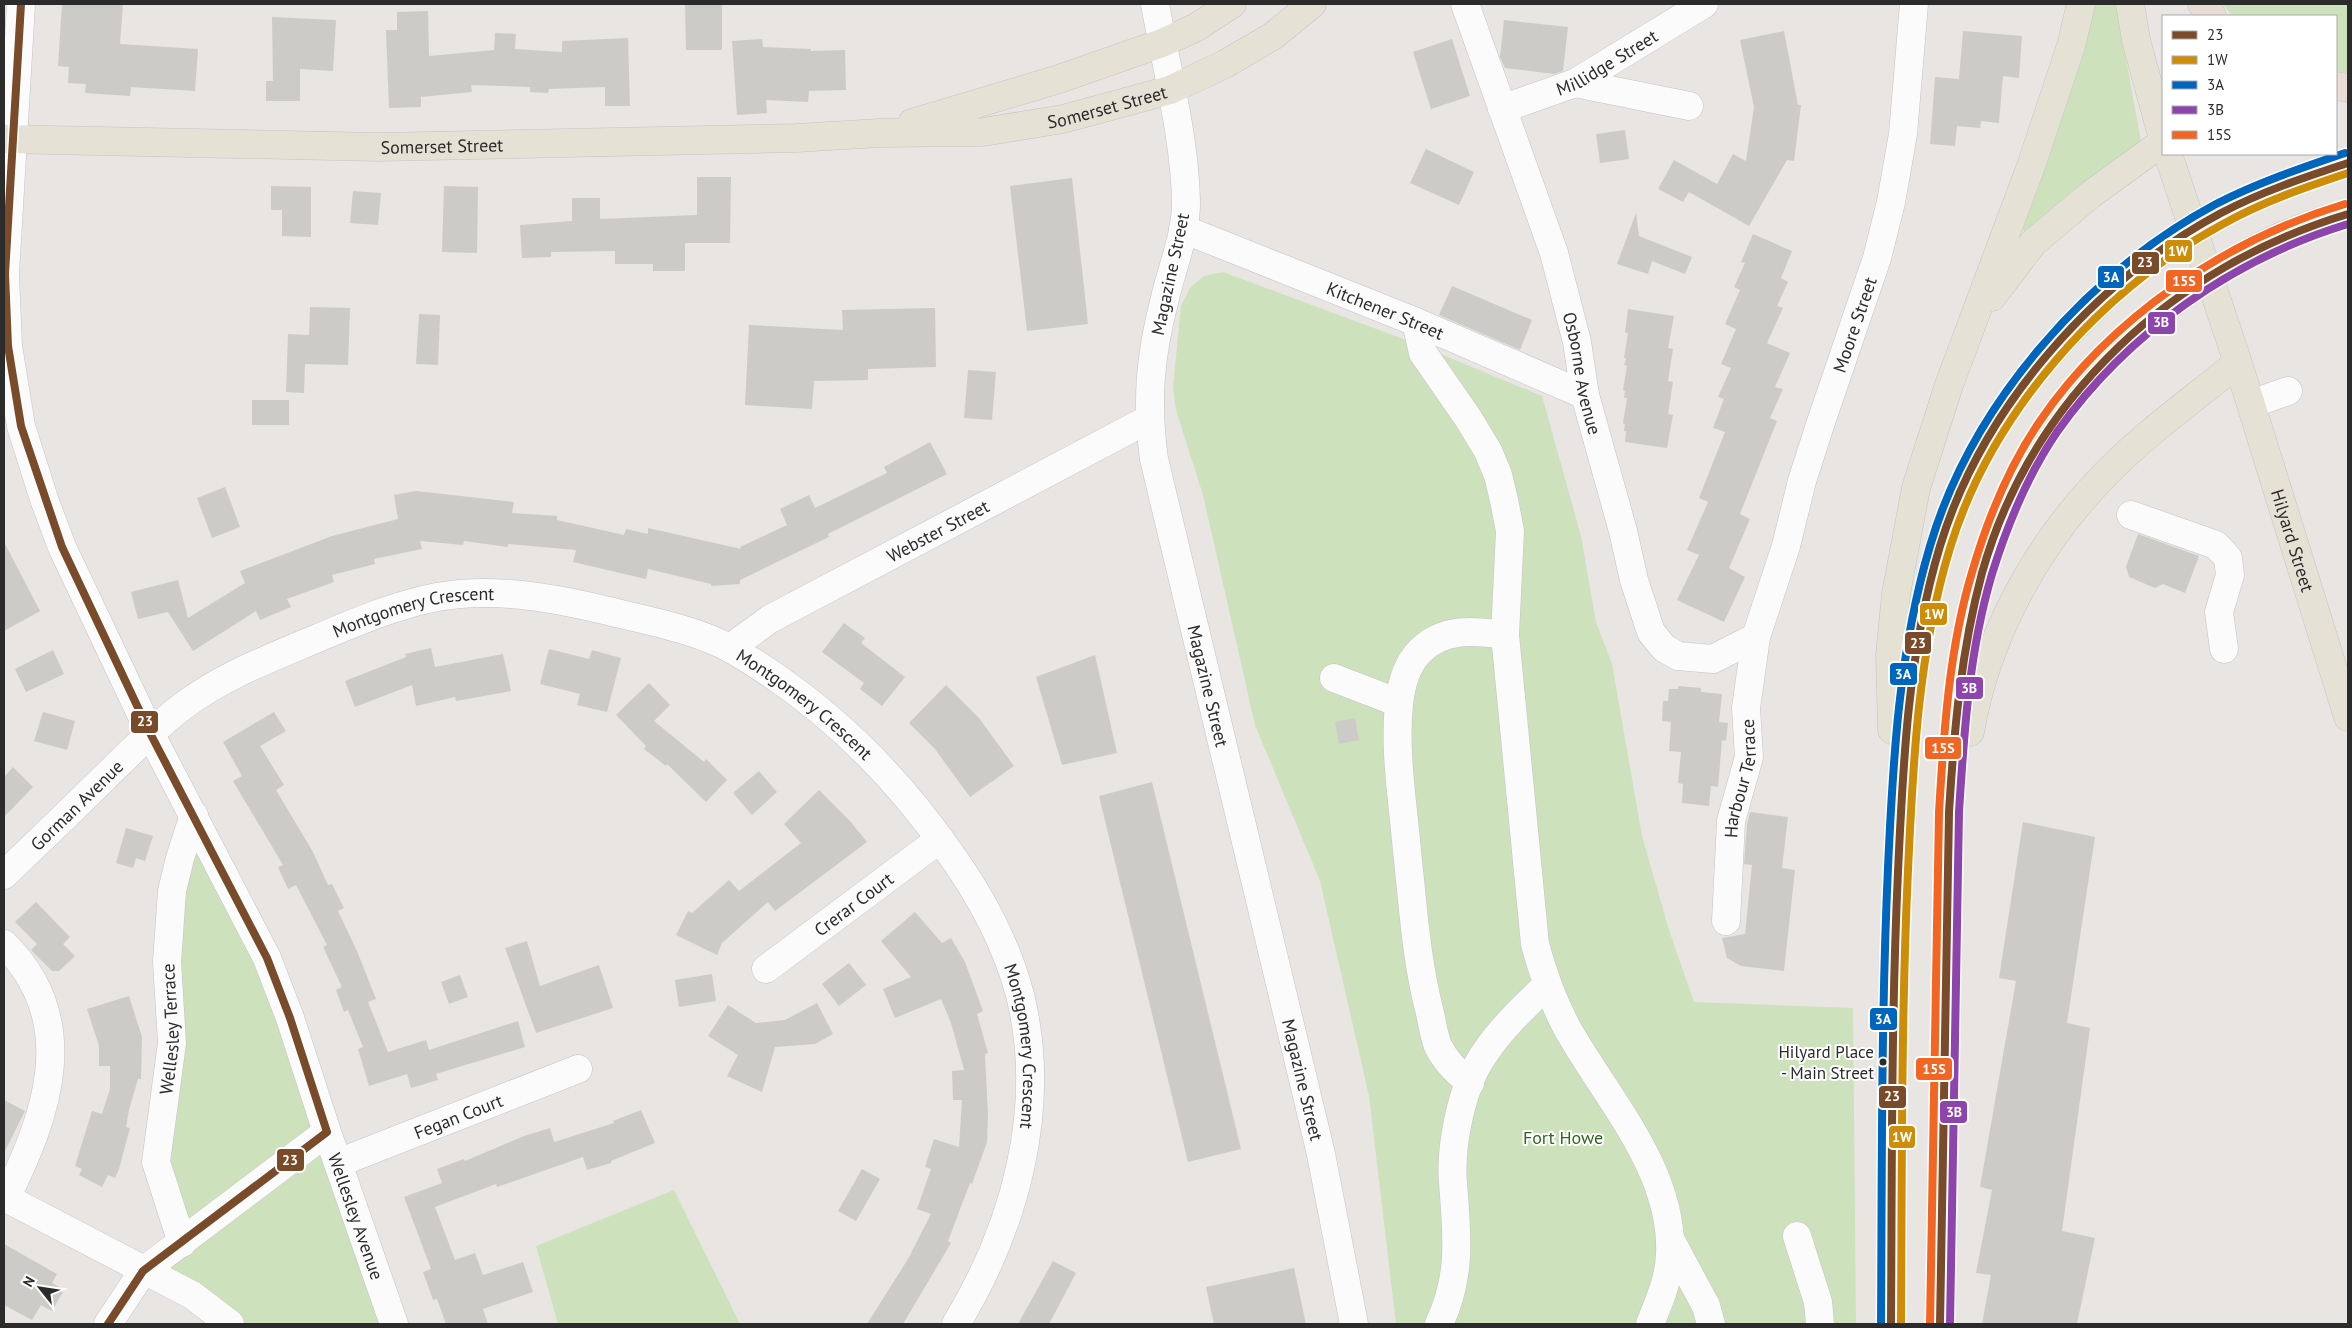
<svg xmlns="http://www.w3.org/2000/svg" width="2352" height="1328" font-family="'PT Sans',sans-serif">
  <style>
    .green { fill: #cde2bc }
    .building { fill: #cdcbc8 }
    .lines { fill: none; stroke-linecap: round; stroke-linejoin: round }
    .minor-casing { stroke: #c4c4c4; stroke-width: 29 }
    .major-casing { stroke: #c5c3c2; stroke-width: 29 }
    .highway-casing { stroke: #c5c3c2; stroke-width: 29 }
    .minor { stroke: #fcfbfb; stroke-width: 28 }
    .major { stroke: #e5e1d5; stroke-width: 28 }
    .highway { stroke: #e8dcd4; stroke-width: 28 }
    .major-bridge-casing { stroke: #c5c3c2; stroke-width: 29; stroke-linecap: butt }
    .major-bridge { stroke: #e5e1d5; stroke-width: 28 }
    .bus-1-casing { stroke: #fff; stroke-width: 11 }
    .bus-2-casing { stroke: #fff; stroke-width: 11 }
    .bus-3-casing { stroke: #fff; stroke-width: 11 }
    .bus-4-casing { stroke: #fff; stroke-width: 11 }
    .bus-5-casing { stroke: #fff; stroke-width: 11 }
    .bus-1 { stroke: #7a4b2a; stroke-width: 8 }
    .bus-2 { stroke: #ce8d09; stroke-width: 8 }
    .bus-3 { stroke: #0065bd; stroke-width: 8 }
    .bus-4 { stroke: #8e44ad; stroke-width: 8 }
    .bus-5 { stroke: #f26522; stroke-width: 8 }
    .bus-dot { fill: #2b2b2b; stroke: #fff; stroke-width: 2 }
    .labels { text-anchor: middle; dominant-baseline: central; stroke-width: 4; stroke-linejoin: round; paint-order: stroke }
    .bus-label { font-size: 17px; fill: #2b2b2b; stroke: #fff; text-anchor: end }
    .street-label { font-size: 18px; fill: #2b2b2b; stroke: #fff }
    .park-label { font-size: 18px; fill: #30641f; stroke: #fff }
    .line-badge { stroke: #fff; stroke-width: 2 }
    .badge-label { font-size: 14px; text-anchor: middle; font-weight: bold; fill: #fff }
  </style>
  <rect width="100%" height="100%" fill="#e8e5e2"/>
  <g class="green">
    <polygon points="2092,4 2116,4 2141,141 2029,235 2020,228"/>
    <polygon points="2222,4 2348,4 2348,73 2336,71 2336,16 2233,16"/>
    <polygon points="1223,272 1409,341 1542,396 1581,536 1596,622 1612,664 1642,836 1669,930 1694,1002 1853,1008 1856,1324 1396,1324 1369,1096 1320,881 1255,725 1203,495 1176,410 1173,387 1181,306 1190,288 1204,276"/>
    <polygon points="194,815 267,958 394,1324 230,1324 143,1271 182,1243 166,1198 167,962"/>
    <polygon points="674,1190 740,1324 558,1324 536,1246"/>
  </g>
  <g class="building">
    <polygon points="62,4 123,4 120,44 198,49 195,91 131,87 130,96 85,93 86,84 68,83 69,67 58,66"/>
    <polygon points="685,4 722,4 722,50 686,50"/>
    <polygon points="428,11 429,56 494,50 495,33 516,34 515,49 562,52 562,41 628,38 630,106 605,106 605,87 549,89 548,93 530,92 530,87 471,85 472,92 421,97 421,107 389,108 386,30 397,30 397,12"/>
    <polygon points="272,17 336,20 333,71 300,69 300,101 266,101 266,81 273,81"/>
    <polygon points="1504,20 1568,27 1563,71 1554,74 1505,68 1500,57"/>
    <polygon points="1784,31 1798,105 1801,105 1794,161 1787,160 1749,226 1689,192 1683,202 1658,189 1674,160 1717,184 1733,154 1746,161 1754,107 1740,40"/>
    <polygon points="1963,31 2022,36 2019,78 2003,76 1999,123 1981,121 1980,128 1957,126 1955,146 1930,144 1935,77 1959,79"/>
    <polygon points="762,39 763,47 811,49 811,51 845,50 846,90 809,91 808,102 766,100 767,113 737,115 732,41"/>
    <polygon points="1452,39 1470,96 1431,109 1413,52"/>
    <polygon points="1625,130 1629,159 1600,163 1596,134"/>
    <polygon points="1426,149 1474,172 1459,205 1410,183"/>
    <polygon points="697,177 731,177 730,243 685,243 685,271 653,271 653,264 615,264 615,251 551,252 551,257 522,258 520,225 572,221 572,198 600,198 600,219 697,215"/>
    <polygon points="1072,178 1088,324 1027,331 1010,186"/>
    <polygon points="271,186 311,187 311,237 282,236 282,210 271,210"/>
    <polygon points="444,186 478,187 477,253 442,252"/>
    <polygon points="353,191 381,193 378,225 350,223"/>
    <polygon points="1636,213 1639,236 1692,257 1685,274 1652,261 1648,274 1617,264"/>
    <polygon points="1753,234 1792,251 1781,278 1788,282 1777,306 1783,308 1767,343 1790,353 1775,387 1783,389 1770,418 1777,421 1740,514 1750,519 1729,568 1745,577 1724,622 1677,600 1699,555 1687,550 1708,502 1699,498 1725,432 1713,428 1724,399 1718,397 1731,368 1721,364 1736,329 1725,324 1740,290 1734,287 1745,263 1741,262"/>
    <polygon points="1452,286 1532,320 1520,350 1439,315"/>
    <polygon points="310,307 350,308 348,365 305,364 304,393 286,392 288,334 309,335"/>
    <polygon points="935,308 936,367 868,369 868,380 814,381 812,409 745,405 749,325 843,330 842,310"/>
    <polygon points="1628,309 1674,316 1668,348 1673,349 1668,381 1673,382 1668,414 1673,415 1667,448 1625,442 1626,431 1624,431 1625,424 1623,423 1627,398 1624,398 1625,391 1623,390 1627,366 1624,365 1626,358 1624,358 1628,333 1625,333"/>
    <polygon points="419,314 440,315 438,365 416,364"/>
    <polygon points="968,370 996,372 992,420 964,418"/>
    <rect x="252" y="400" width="37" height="25"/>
    <polygon points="930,442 947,474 828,534 829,537 740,580 740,584 711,586 711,584 648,569 646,579 573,562 576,550 508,544 508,547 464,541 463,545 420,541 422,549 374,559 375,564 332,575 334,582 287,599 291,607 260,620 256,611 193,651 168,612 138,619 131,592 178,580 188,618 245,583 240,571 332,536 398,519 394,495 416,491 514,502 512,513 557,516 557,520 624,535 626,529 648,534 648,528 741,549 740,547 787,525 780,509 809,495 815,508 887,473 884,467"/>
    <polygon points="225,487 240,527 212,538 197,498"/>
    <polygon points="2138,534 2199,556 2185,593 2163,584 2155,588 2129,577 2126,567"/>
    <polygon points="4,542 40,611 4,631"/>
    <polygon points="844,623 865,638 861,643 905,677 882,706 860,689 864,683 822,652"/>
    <polygon points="431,648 435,667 503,654 511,691 456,701 455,697 416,706 412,685 355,707 345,681 406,657 405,654"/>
    <polygon points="549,649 589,659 592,650 621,658 607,712 577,705 580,694 540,684"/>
    <polygon points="53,650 64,674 26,692 15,669"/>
    <polygon points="1095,655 1117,753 1062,765 1036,677"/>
    <polygon points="649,683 670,705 654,721 704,762 706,759 727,780 706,802 667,764 666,766 644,749 646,746 616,715"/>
    <polygon points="946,685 979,718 1014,766 970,797 935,749 909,723"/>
    <polygon points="1678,686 1701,688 1701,692 1722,694 1719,722 1728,723 1726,741 1722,740 1718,787 1711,786 1709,806 1682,803 1683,784 1678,783 1681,752 1669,751 1671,722 1662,721 1663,701 1668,701 1669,689 1678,689"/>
    <polygon points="43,712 75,721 67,750 34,741"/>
    <polygon points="274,712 286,731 260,746 284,785 276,790 313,852 328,885 332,884 344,908 338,911 357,951 376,999 368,1002 388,1052 426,1040 429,1050 518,1021 525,1047 436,1074 438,1080 411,1088 407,1074 369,1086 358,1049 363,1047 348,1010 344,1012 336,990 342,987 323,947 327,945 296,885 288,889 278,867 283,865 233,781 242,776 223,742"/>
    <polygon points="1355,718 1359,740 1339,744 1335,722"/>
    <polygon points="13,767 33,787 4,817 4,777"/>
    <polygon points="759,771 777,792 752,815 733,793"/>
    <polygon points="1152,782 1241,1149 1188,1162 1099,796"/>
    <polygon points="819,790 850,821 867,842 775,911 768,902 722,943 717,955 676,935 688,911 692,913 729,880 739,891 801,843 784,824"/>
    <polygon points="1750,812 1788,817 1782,868 1795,870 1784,971 1741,966 1727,958 1722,938 1745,934 1752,865 1744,864 1747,824"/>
    <polygon points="2023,822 2095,837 2067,1023 2090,1028 2062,1231 2095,1238 2077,1324 1982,1324 1991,1275 1976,1273 1992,1190 1980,1187 2016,981 1999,978"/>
    <polygon points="126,828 153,836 145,861 136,858 133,868 116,863"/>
    <polygon points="36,902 70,937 63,944 75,956 59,971 52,971 31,950 37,944 15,922"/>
    <polygon points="915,912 942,943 951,938 965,962 983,1011 977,1014 988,1053 985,1054 988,1115 987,1142 972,1184 970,1183 948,1241 951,1243 903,1324 867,1324 908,1259 931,1214 917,1209 931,1169 925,1167 934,1139 959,1147 962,1100 953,1100 952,1071 964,1070 951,1023 941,999 895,1018 883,989 911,977 881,941"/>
    <polygon points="527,941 540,986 599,965 613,1008 536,1033 505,948"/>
    <polygon points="849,963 866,985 839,1006 822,984"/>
    <polygon points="712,974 716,1001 679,1007 675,980"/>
    <polygon points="460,975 468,997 449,1004 441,982"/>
    <polygon points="129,996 142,1037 141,1079 138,1079 129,1110 126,1127 130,1128 119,1169 115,1178 108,1175 102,1187 79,1175 82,1169 75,1166 92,1111 102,1114 110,1089 110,1066 99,1066 99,1046 87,1009"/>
    <polygon points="817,1003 833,1034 815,1044 775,1047 762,1092 727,1076 738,1055 708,1036 728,1005 756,1023 785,1020"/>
    <polygon points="4,1100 25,1111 4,1153"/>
    <polygon points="641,1110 655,1143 611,1161 611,1163 587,1170 583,1157 497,1187 496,1184 435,1207 455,1260 475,1253 483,1275 523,1262 533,1292 483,1309 488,1324 446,1324 437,1299 433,1300 423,1272 431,1269 404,1197 442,1183 437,1169 464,1159 465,1161 524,1136 550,1128 554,1142 614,1123 613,1121"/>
    <polygon points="862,1169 880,1179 856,1221 838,1211"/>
    <polygon points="4,1244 57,1274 52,1283 64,1290 52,1311 41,1305 32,1320 4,1305"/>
    <polygon points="1053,1261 1076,1273 1049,1324 1018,1324"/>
    <polygon points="1294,1268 1306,1324 1214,1324 1206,1287"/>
  </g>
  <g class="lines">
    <g class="minor-casing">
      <g id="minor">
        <path id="s1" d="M21 4 5 274 8 346 21 426 44 499 62 547 150 733 267 958 290 1018 327 1132 394 1324"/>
        <path id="s2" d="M1155 4C1166 66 1186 143 1186 206 1185 237 1172 268 1165 298 1150 356 1146 400 1154 459L1321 1154 1354 1324"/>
        <path id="s3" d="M1465 4 1554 253 1577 342 1585 395 1623 531 1634 580 1651 632 1664 648 1678 656 1713 659 1756 637"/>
        <polyline points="1575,83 1689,106"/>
        <path id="s4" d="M1502 109 1575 83 1704 4"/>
        <path id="s5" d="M1183 229 1416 322 1585 395"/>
        <path d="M1416 322 1423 353 1468 418 1488 451 1498 475 1504 500 1510 531 1505 635 1535 944C1543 974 1552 999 1566 1026 1605 1097 1674 1169 1670 1255 1669 1279 1659 1302 1650 1324"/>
        <polyline points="2251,404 2288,391"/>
        <polyline points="2131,515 2216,545 2228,558 2230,575 2219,612 2224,649"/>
        <path id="s6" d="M730 648 770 619 1149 419"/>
        <polyline points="1334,678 1399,703"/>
        <path id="s7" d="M4 875C37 843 71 811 104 778 129 754 154 728 183 706 220 678 263 661 306 643 349 625 391 606 437 597 491 587 548 597 600 609 640 619 697 629 733 650 819 700 890 768 947 849 979 893 1006 942 1020 995 1048 1108 1015 1227 956 1324"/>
        <path id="s8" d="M1726 921 1731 821 1749 757 1746 708 1756 637 1786 546 1802 481 1821 422 1877 258 1891 202 1903 134 1914 4"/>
        <path d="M4 944C81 1020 48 1114 6 1198"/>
        <path id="s9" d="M766 969 940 839"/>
        <path d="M1470 1083C1457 1072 1446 1062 1438 1046 1434 1036 1432 1023 1430 1013 1416 960 1413 905 1407 851 1403 803 1394 752 1399 704 1401 686 1407 664 1420 651 1444 627 1475 631 1505 635"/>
        <path id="s10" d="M338 1163 578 1069"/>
        <polyline points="4,1197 192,1295 230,1324"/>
        <polyline points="1797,1236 1818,1302 1820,1324"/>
        <polyline points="1670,1239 1706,1306 1711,1324"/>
        <path id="s11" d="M182 1243 156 1162 172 1043 167 962 172 891 180 858 194 815"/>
        <polyline points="108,1324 143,1271 327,1132"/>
        <path d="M1439 1324C1462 1276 1457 1235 1453 1183 1450 1147 1461 1090 1481 1059 1498 1031 1523 1008 1546 986"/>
      </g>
    </g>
    <g class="major-casing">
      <g id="major">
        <polyline points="2130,4 2136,40 2163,139"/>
        <polyline points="912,123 1059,79 1162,43 1195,28 1232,4"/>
        <path id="s12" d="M4 139 379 147 796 138 879 133 983 132 1063 119 1170 90 1225 64 1273 36 1312 4"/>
        <path id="s13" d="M2168 154 2238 363 2348 717"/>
        <polyline points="1992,297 2033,243 2090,195 2163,142"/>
        <polyline points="1892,730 1890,655 1896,594 1916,488 1949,385 2031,166 2071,46 2081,4"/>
        <path d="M1970 732C1986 639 2034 549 2099 481 2140 437 2191 401 2238 363"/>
        <path d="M1891 1324C1892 1160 1891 995 1900 831 1907 713 1914 582 1968 475 2008 395 2063 333 2129 275"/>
        <path d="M1940 1324C1943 1206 1945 1087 1947 968 1949 757 1942 525 2101 362 2114 348 2130 336 2145 324"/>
      </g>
    </g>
    <g class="highway-casing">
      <g id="highway">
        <polyline points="2202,4 2212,16"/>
        <polyline points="2336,86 2348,88"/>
      </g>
    </g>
    <use href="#minor" class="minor"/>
    <use href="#major" class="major"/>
    <use href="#highway" class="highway"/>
    <g class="major-bridge-casing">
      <g id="major-bridge">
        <path d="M2129 275C2160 253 2190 230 2224 211 2263 190 2306 176 2348 163"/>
        <path d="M2145 324C2205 276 2272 231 2348 214"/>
      </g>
    </g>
    <use href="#major-bridge" class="major-bridge"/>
    <g class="bus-1-casing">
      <g id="bus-1">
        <polyline points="21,4 5,274 8,346 21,426 62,547 150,733 267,958 290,1018 327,1132 143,1271 108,1324"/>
        <path d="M1891 1324C1892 1173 1891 1022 1898 872 1903 762 1908 652 1940 546 1982 408 2094 281 2221 213 2261 192 2305 177 2348 163"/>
        <path d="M1940 1324 1949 812C1954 731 1961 651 1982 573 2032 396 2175 266 2348 214"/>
      </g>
    </g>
    <g class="bus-2-casing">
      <path id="bus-2" d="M1901 1324C1902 1173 1901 1021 1908 870 1913 762 1918 653 1950 548 1991 414 2099 291 2223 224 2262 202 2306 187 2348 173"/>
    </g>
    <g class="bus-3-casing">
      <path id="bus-3" d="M1881 1324C1882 1172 1881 1020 1888 867 1893 759 1899 650 1930 546 1972 404 2086 274 2216 204 2257 183 2301 168 2345 153"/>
    </g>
    <g class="bus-4-casing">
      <path id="bus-4" d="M1950 1324 1959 812C1964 733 1969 651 1992 574 2007 526 2029 473 2057 432 2127 333 2233 259 2348 224"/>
    </g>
    <g class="bus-5-casing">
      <path id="bus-5" d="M1930 1324 1939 812C1944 730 1949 647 1973 569 1988 518 2010 465 2040 421 2111 317 2226 240 2345 204"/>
    </g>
    <use href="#bus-1" class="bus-1"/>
    <use href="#bus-2" class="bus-2"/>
    <use href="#bus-3" class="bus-3"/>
    <use href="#bus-4" class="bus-4"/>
    <use href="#bus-5" class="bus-5"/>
  </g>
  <circle class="bus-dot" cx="1883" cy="1062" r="4.5"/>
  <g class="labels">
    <g class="bus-label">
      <text x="1874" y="1052">Hilyard Place<tspan x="1874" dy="21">- Main Street</tspan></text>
    </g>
    <g class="street-label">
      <text stroke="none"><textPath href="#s4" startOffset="115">Millidge Street</textPath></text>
      <text stroke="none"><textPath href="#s12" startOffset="1106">Somerset Street</textPath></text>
      <text stroke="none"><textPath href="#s12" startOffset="438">Somerset Street</textPath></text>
      <text transform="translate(1170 274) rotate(-78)">Magazine Street</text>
      <text stroke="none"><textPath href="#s5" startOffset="218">Kitchener Street</textPath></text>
      <text stroke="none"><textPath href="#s8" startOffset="615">Moore Street</textPath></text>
      <text stroke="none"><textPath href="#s3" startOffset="388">Osborne Avenue</textPath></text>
      <text stroke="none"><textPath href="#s6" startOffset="239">Webster Street</textPath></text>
      <text stroke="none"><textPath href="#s13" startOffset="406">Hilyard Street</textPath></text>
      <text stroke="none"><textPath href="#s7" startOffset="498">Montgomery Crescent</textPath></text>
      <text stroke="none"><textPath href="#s2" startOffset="695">Magazine Street</textPath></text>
      <text stroke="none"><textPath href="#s7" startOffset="918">Montgomery Crescent</textPath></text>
      <text stroke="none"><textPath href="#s8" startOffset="144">Harbour Terrace</textPath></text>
      <text stroke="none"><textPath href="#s7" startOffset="101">Gorman Avenue</textPath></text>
      <text stroke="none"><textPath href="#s9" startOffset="109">Crerar Court</textPath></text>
      <text stroke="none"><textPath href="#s11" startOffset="219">Wellesley Terrace</textPath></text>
      <text stroke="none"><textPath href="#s7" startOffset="1338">Montgomery Crescent</textPath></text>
      <text stroke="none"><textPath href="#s2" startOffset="1100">Magazine Street</textPath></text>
      <text stroke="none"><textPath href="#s10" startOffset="129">Fegan Court</textPath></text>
      <text stroke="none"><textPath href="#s1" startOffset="1284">Wellesley Avenue</textPath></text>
    </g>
    <g class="park-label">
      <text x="1563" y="1137">Fort Howe</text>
    </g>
  </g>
  <g class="line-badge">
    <rect x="2164" y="239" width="29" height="24" rx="5" fill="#ce8d09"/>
    <rect x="2131" y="251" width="29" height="24" rx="5" fill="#7a4b2a"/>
    <rect x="2097" y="265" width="28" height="24" rx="5" fill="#0065bd"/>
    <rect x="2165" y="269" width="38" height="24" rx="5" fill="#f26522"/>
    <rect x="2147" y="311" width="29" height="24" rx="5" fill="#8e44ad"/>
    <rect x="1919" y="602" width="29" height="24" rx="5" fill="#ce8d09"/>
    <rect x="1904" y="631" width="28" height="24" rx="5" fill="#7a4b2a"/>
    <rect x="1889" y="662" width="29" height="24" rx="5" fill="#0065bd"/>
    <rect x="1955" y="676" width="29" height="24" rx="5" fill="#8e44ad"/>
    <rect x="130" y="710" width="29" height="24" rx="5" fill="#7a4b2a"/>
    <rect x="1924" y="736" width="38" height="24" rx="5" fill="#f26522"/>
    <rect x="1869" y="1007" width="29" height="24" rx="5" fill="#0065bd"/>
    <rect x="1915" y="1057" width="38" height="24" rx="5" fill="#f26522"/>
    <rect x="1878" y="1085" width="29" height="24" rx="5" fill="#7a4b2a"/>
    <rect x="1939" y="1100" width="29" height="24" rx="5" fill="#8e44ad"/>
    <rect x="1888" y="1125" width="28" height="24" rx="5" fill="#ce8d09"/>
    <rect x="276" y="1148" width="29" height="24" rx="5" fill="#7a4b2a"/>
  </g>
  <g class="badge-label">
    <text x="2178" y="256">1W</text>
    <text x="2145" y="267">23</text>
    <text x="2111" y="282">3A</text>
    <text x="2184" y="286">15S</text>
    <text x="2161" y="327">3B</text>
    <text x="1934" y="619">1W</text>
    <text x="1918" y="648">23</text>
    <text x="1903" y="679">3A</text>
    <text x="1969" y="693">3B</text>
    <text x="145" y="726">23</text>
    <text x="1943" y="753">15S</text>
    <text x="1883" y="1024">3A</text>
    <text x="1934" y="1074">15S</text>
    <text x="1892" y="1101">23</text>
    <text x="1954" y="1117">3B</text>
    <text x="1902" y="1142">1W</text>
    <text x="290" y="1165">23</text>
  </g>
  <rect width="2352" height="1328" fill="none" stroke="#2b2b2b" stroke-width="10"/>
  <rect x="2162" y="15" width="175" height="140" fill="#ffffff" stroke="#aaaaaa"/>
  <rect x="2172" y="31" width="25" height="8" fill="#7a4b2a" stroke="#aaaaaa"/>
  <text x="2207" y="40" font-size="15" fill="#2b2b2b">23</text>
  <rect x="2172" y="56" width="25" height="8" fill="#ce8d09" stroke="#aaaaaa"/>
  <text x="2207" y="65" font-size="15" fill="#2b2b2b">1W</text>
  <rect x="2172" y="81" width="25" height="8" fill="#0065bd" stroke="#aaaaaa"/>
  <text x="2207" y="90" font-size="15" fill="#2b2b2b">3A</text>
  <rect x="2172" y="106" width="25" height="8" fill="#8e44ad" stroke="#aaaaaa"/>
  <text x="2207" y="115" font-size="15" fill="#2b2b2b">3B</text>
  <rect x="2172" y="131" width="25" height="8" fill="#f26522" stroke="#aaaaaa"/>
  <text x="2207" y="140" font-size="15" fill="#2b2b2b">15S</text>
  <g transform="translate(40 1288) rotate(300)" stroke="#ffffff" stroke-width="4" paint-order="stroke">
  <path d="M0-4L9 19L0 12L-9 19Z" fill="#2b2b2b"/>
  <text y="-8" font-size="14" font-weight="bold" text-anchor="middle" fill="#2b2b2b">N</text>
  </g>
</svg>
